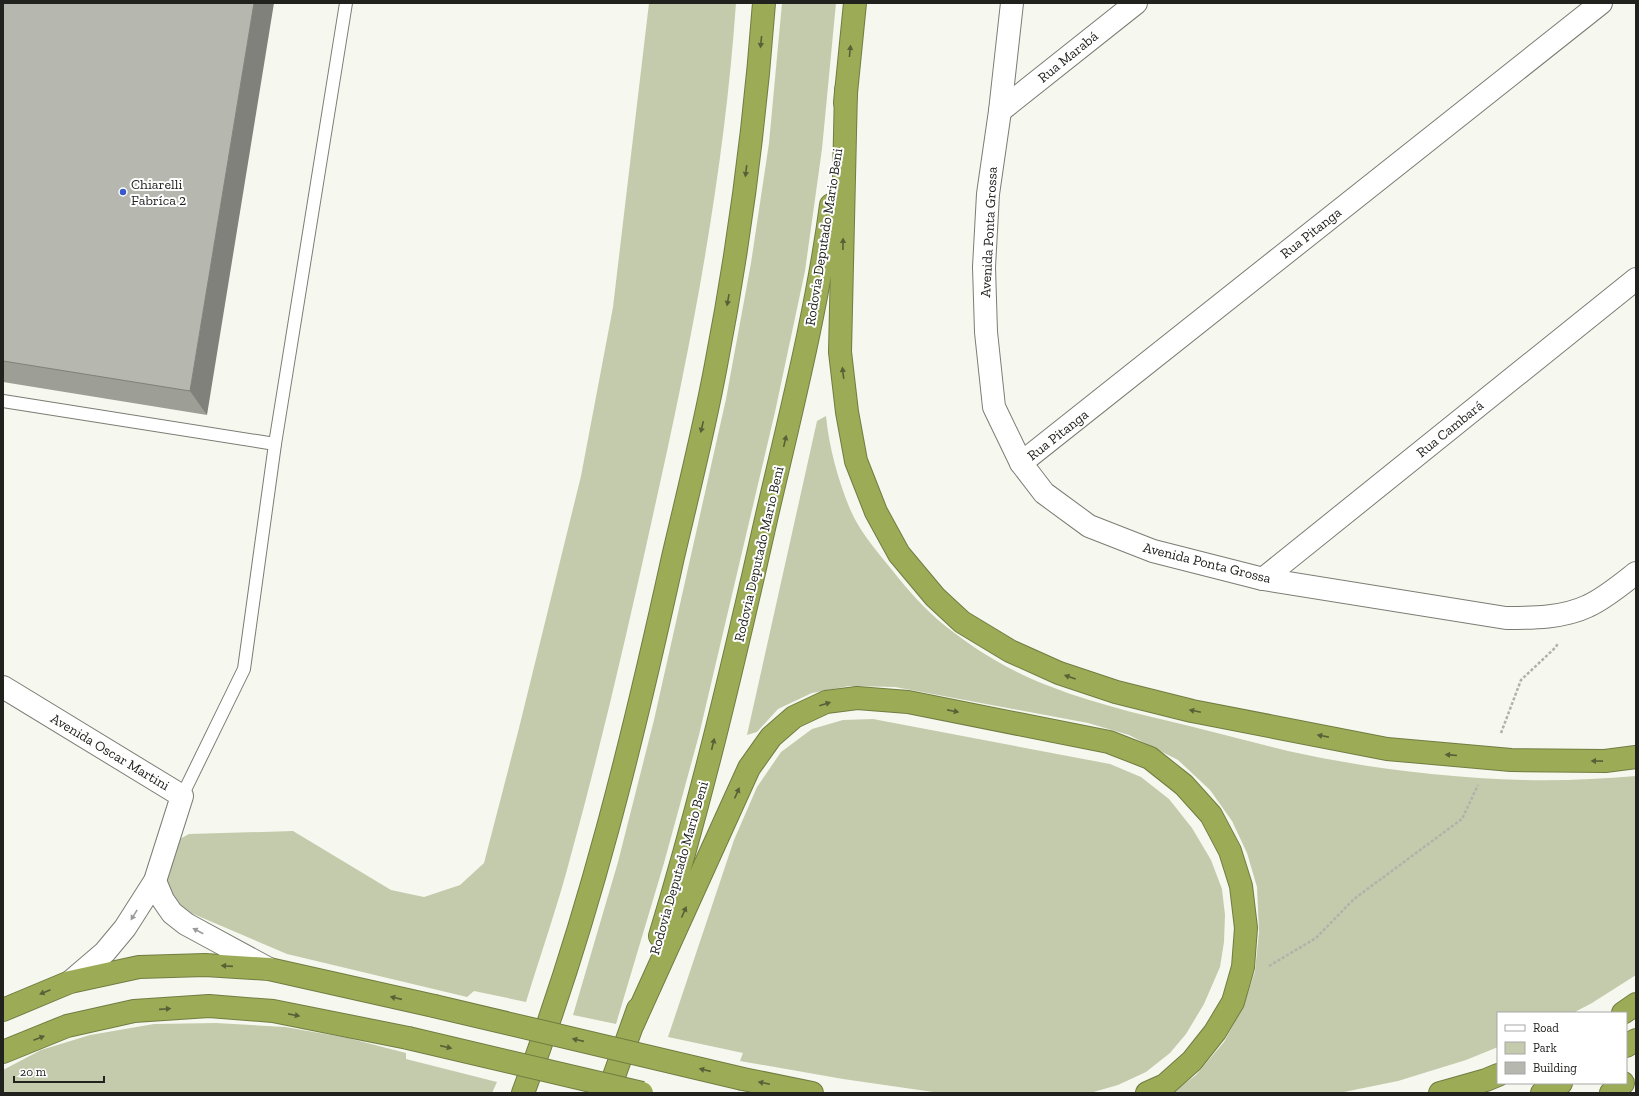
<svg xmlns="http://www.w3.org/2000/svg" width="1639" height="1096" font-family="'Zilla Slab',serif">
  <style>
    .green { fill: #c4cbac }
    .lines { fill: none; stroke-linecap: round; stroke-linejoin: round }
    .lane-casing { stroke: #7b7d74; stroke-width: 14 }
    .street-casing { stroke: #7b7d74; stroke-width: 24 }
    .highway-casing { stroke: #717c42; stroke-width: 24 }
    .path { stroke: #b0b2aa; stroke-width: 2.5; stroke-dasharray: 3 2; stroke-linecap: butt }
    .lane { stroke: #fff; stroke-width: 12 }
    .street { stroke: #fff; stroke-width: 22 }
    .highway { stroke: #9cac56; stroke-width: 22 }
    .highway-bridge-casing { stroke: #717c42; stroke-width: 24; stroke-linecap: butt }
    .highway-bridge { stroke: #9cac56; stroke-width: 22 }
    .wall { fill: #9d9e96 }
    .shaded-wall { fill: #7f817a }
    .building { fill: #b6b8af; stroke: #7f817a }
    .oneway { fill: #586037 }
    .oneway2 { fill: #9b9c9a }
    .poi-dot { fill: #3a5acb; stroke: #fff; stroke-width: 1.5 }
    .labels { text-anchor: middle; dominant-baseline: central; stroke-width: 4; stroke-linejoin: round; paint-order: stroke }
    .street-label { font-size: 14px; fill: #21221e; stroke: #fff }
    .poi-label { font-size: 14px; fill: #21221e; stroke: #fff; text-anchor: start }
  </style>
  <rect width="100%" height="100%" fill="#f6f8ef"/>
  <g class="green">
    <path d="M649 3H736C724 176 691 346 653 515 628 629 602 742 571 855 558 905 541 953 526 1002L474 991 467 997 287 954 191 913 175 901 166 881 176 841 189 834 293 831 391 890 424 897 460 885 484 863 519 728 581 476 613 307Z"/>
    <polygon points="782,3 836,3 822,149 805,271 775,412 699,735 664,863 616,1024 573,1015 618,862 654,720 726,399 751,263 769,143"/>
    <path d="M826 416C829 447 838 480 850 509 859 530 874 548 888 565 903 584 919 603 937 619 970 647 1009 671 1049 686 1102 707 1158 718 1213 732 1238 738 1263 745 1288 751 1365 768 1446 778 1524 780 1562 781 1599 779 1636 776V975L1592 1003 1573 1013H1498V1047L1466 1060 1398 1081 1339 1093H1172L1196 1075 1224 1042 1243 1007 1255 971 1259 932 1257 887 1247 853 1232 821 1210 790 1178 760 1129 735 1088 723 895 687 849 686 812 693 778 709 757 732 747 735 817 421Z"/>
    <polygon points="873,719 1110,764 1141,777 1169,799 1192,828 1211,860 1222,889 1225,915 1224,942 1220,967 1204,1004 1186,1034 1170,1053 1146,1072 1118,1085 1090,1093 940,1093 843,1079 740,1061 743,1053 668,1037 734,840 757,787 781,752 812,729 843,720"/>
    <polygon points="216,1023 285,1027 348,1038 406,1053 406,1059 497,1082 492,1093 3,1093 3,1070 41,1050 90,1035 154,1024"/>
  </g>
  <g class="lines">
    <g class="lane-casing">
      <g id="lane">
        <polyline points="3,401 275,444"/>
        <polyline points="182,796 244,669 275,444 346,3"/>
      </g>
    </g>
    <g class="street-casing">
      <g id="street">
        <path d="M1012 3 1000 111 988 194 984 267 986 332 994 407 1021 463 1044 493 1089 526 1153 551 1263 579 1506 618C1533 618 1563 618 1588 606 1604 599 1622 584 1636 573"/>
        <polyline points="1000,111 1136,3"/>
        <polyline points="1021,463 1601,3"/>
        <polyline points="1263,579 1636,279"/>
        <polyline points="3,687 182,796 155,881 125,928 105,952 70,982"/>
        <polyline points="155,881 163,900 172,913 186,924 269,969"/>
      </g>
    </g>
    <g class="highway-casing">
      <g id="highway">
        <polyline points="846,90 840,352 847,412 856,461 876,512 899,554 935,597 962,622 1010,651 1059,673 1116,692 1192,711 1387,749 1511,760 1605,761 1636,757"/>
        <polyline points="845,103 855,3"/>
        <path d="M660 936C702 798 735 657 767 515 791 412 817 310 831 205"/>
        <polyline points="3,1010 70,982 139,967 205,965 269,969 434,1006"/>
        <polyline points="1623,1013 1636,1004"/>
        <polyline points="633,1024 749,768 771,737 794,717 826,702 857,698 908,702 1109,742 1150,758 1184,785 1211,815 1230,851 1241,886 1246,928 1243,967 1233,1002 1215,1032 1192,1061 1165,1085 1147,1093"/>
        <polyline points="1626,1046 1636,1040"/>
        <polyline points="3,1052 67,1026 134,1011 209,1006 273,1011 408,1038"/>
        <polyline points="743,1079 812,1093"/>
        <path d="M523 1093C589 919 633 739 673 557 688 493 704 430 716 365 739 246 755 124 764 3"/>
        <polyline points="608,1093 638,1009"/>
        <polyline points="1440,1093 1486,1080 1498,1075"/>
        <polyline points="1542,1093 1561,1083"/>
        <polyline points="1611,1093 1623,1083"/>
      </g>
    </g>
    <g class="path">
      <polyline points="1501,733 1521,680 1556,647 1558,643"/>
      <polyline points="1269,966 1316,938 1354,899 1462,819 1478,785"/>
    </g>
    <use href="#lane" class="lane"/>
    <use href="#street" class="street"/>
    <use href="#highway" class="highway"/>
    <g class="highway-bridge-casing">
      <g id="highway-bridge">
        <polyline points="434,1006 743,1079"/>
        <polyline points="408,1038 642,1093"/>
      </g>
    </g>
    <use href="#highway-bridge" class="highway-bridge"/>
  </g>
  <polygon class="wall" points="3,3 207,415 3,382"/>
  <polygon class="shaded-wall" points="254,3 274,3 207,415 190,391"/>
  <polygon class="building" points="3,3 254,3 190,391 3,361"/>
  <defs><path id="oneway-solid" d="M-6-.8H1V-3.2L6.5 0L1 3.2V.8H-6Z"/></defs>
  <g class="oneway">
    <use href="#oneway-solid" transform="translate(761 42) rotate(96)"/>
    <use href="#oneway-solid" transform="translate(850 51) rotate(-84)"/>
    <use href="#oneway-solid" transform="translate(746 171) rotate(97)"/>
    <use href="#oneway-solid" transform="translate(843 244) rotate(-89)"/>
    <use href="#oneway-solid" transform="translate(728 300) rotate(100)"/>
    <use href="#oneway-solid" transform="translate(843 373) rotate(-97)"/>
    <use href="#oneway-solid" transform="translate(702 427) rotate(103)"/>
    <use href="#oneway-solid" transform="translate(785 441) rotate(-77)"/>
    <use href="#oneway-solid" transform="translate(1070 677) rotate(-161)"/>
    <use href="#oneway-solid" transform="translate(825 704) rotate(-18)"/>
    <use href="#oneway-solid" transform="translate(953 711) rotate(11)"/>
    <use href="#oneway-solid" transform="translate(1195 711) rotate(-168)"/>
    <use href="#oneway-solid" transform="translate(1323 736) rotate(-169)"/>
    <use href="#oneway-solid" transform="translate(713 744) rotate(-76)"/>
    <use href="#oneway-solid" transform="translate(1451 755) rotate(-175)"/>
    <use href="#oneway-solid" transform="translate(1597 761) rotate(-179)"/>
    <use href="#oneway-solid" transform="translate(737 793) rotate(-66)"/>
    <use href="#oneway-solid" transform="translate(684 912) rotate(-66)"/>
    <use href="#oneway-solid" transform="translate(227 966) rotate(-176)"/>
    <use href="#oneway-solid" transform="translate(45 992) rotate(157)"/>
    <use href="#oneway-solid" transform="translate(396 998) rotate(-167)"/>
    <use href="#oneway-solid" transform="translate(165 1009) rotate(-4)"/>
    <use href="#oneway-solid" transform="translate(294 1015) rotate(11)"/>
    <use href="#oneway-solid" transform="translate(39 1038) rotate(-21)"/>
    <use href="#oneway-solid" transform="translate(578 1040) rotate(-167)"/>
    <use href="#oneway-solid" transform="translate(446 1047) rotate(13)"/>
    <use href="#oneway-solid" transform="translate(705 1070) rotate(-167)"/>
    <use href="#oneway-solid" transform="translate(764 1083) rotate(-168)"/>
  </g>
  <g class="oneway2">
    <use href="#oneway-solid" transform="translate(134 915) rotate(122)"/>
    <use href="#oneway-solid" transform="translate(198 931) rotate(-152)"/>
  </g>
  <circle class="poi-dot" cx="123" cy="192" r="4"/>
  <g class="labels">
    <g class="street-label">
      <text transform="translate(1068 57) rotate(-39)">Rua Marabá</text>
      <text transform="translate(989 232) rotate(-87)">Avenida Ponta Grossa</text>
      <text transform="translate(1311 233) rotate(-38)">Rua Pitanga</text>
      <text transform="translate(824 237) rotate(-81)">Rodovia Deputado Mario Beni</text>
      <text transform="translate(1450 429) rotate(-39)">Rua Cambará</text>
      <text transform="translate(1058 435) rotate(-38)">Rua Pitanga</text>
      <text transform="translate(759 554) rotate(-77)">Rodovia Deputado Mario Beni</text>
      <text transform="translate(1207 563) rotate(14)">Avenida Ponta Grossa</text>
      <text transform="translate(110 752) rotate(31)">Avenida Oscar Martini</text>
      <text transform="translate(679 868) rotate(-74)">Rodovia Deputado Mario Beni</text>
    </g>
    <g class="poi-label">
      <text x="131" y="184">Chiarelli<tspan x="131" dy="16">Fabríca 2</tspan></text>
    </g>
  </g>
  <rect width="1639" height="1096" fill="none" stroke="#21221e" stroke-width="8"/>
  <rect x="1497" y="1012" width="130" height="72" fill="#ffffff" stroke="#a6a7a5"/>
  <rect x="1505" y="1025" width="20" height="6" fill="#ffffff" stroke="#a6a7a5"/>
  <text x="1533" y="1032" font-size="12" fill="#21221e">Road</text>
  <rect x="1505" y="1042" width="20" height="12" fill="#c4cbac" stroke="#a6a7a5"/>
  <text x="1533" y="1052" font-size="12" fill="#21221e">Park</text>
  <rect x="1505" y="1062" width="20" height="12" fill="#b6b8af" stroke="#a6a7a5"/>
  <text x="1533" y="1072" font-size="12" fill="#21221e">Building</text>
  <path d="M14 1076v6h90v-6" fill="none" stroke="#21221e" stroke-width="2"/>
  <text x="20" y="1076" font-size="12" fill="#21221e" stroke="#ffffff" stroke-width="3" paint-order="stroke">20 m</text>
</svg>
